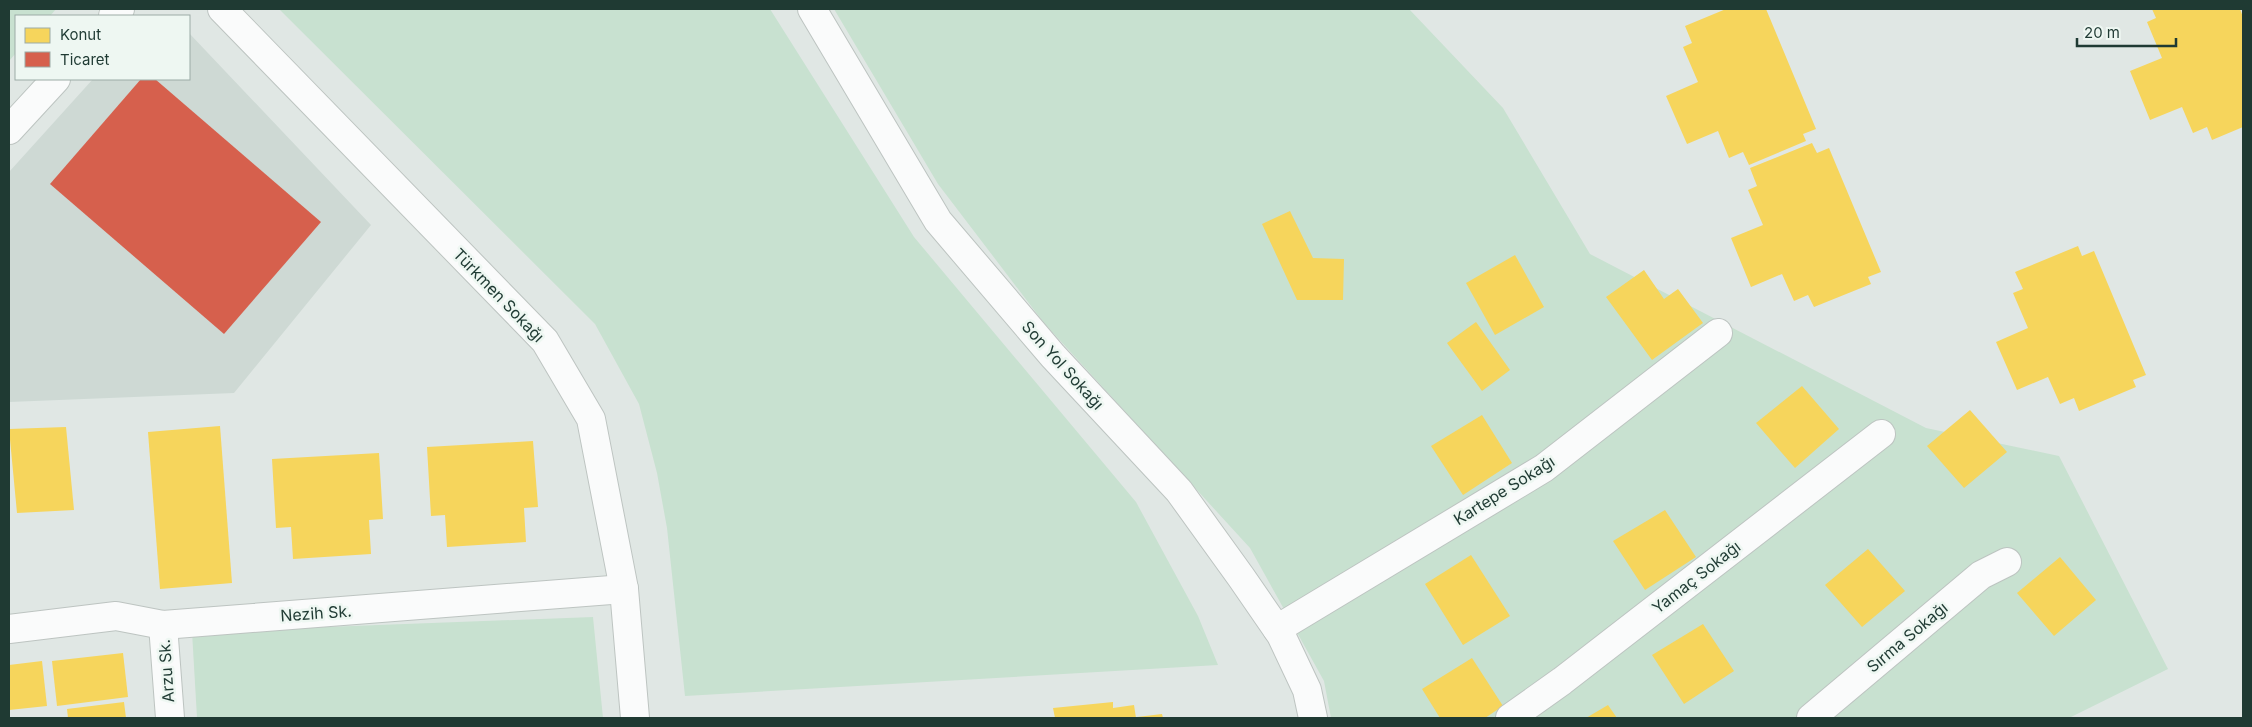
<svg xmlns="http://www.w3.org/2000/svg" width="2252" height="727" font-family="Inter,sans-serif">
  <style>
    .built { fill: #ced9d4 }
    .green { fill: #c8e1d0 }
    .homes { fill: #f6d55c }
    .shops { fill: #d6604d }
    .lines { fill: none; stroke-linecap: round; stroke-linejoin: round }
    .street-casing { stroke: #bdc4c1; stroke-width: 30 }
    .street { stroke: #fafbfb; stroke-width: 28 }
    .labels { text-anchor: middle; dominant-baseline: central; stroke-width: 5; stroke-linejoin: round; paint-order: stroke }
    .street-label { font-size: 16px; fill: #1f3a33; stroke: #eef7f2 }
  </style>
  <rect width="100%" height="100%" fill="#e0e7e4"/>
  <polygon class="built" points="189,33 371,225 234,393 9,402 9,172 93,79 189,79"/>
  <g class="green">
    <polygon points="9,9 56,9 50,16 16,16 16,53 9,61"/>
    <polygon points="279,9 770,9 914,237 1136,502 1198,616 1218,665 685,696 667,528 657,473 639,404 595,324"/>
    <polygon points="834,9 1409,9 1503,108 1590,254 1926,428 2059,456 2168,669 2069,718 1331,718 1324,681 1250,548 1044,323 938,184"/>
    <polygon points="593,617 603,718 197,718 192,632"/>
  </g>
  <g class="homes">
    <polygon points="1726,9 1766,9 1816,129 1803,134 1806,141 1749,165 1743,152 1729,158 1718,131 1687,144 1666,96 1698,82 1683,47 1692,43 1685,26"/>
    <polygon points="2152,9 2240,9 2243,17 2243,127 2212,140 2207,127 2193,133 2182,107 2150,120 2130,71 2162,58 2147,22 2156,18"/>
    <polygon points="1812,143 1817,153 1829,148 1881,272 1868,277 1871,284 1814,307 1808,295 1794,301 1782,274 1751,287 1731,238 1763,225 1748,190 1757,186 1750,168"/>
    <polygon points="1290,211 1313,258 1344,259 1343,300 1297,300 1262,224"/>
    <polygon points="2078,246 2082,256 2094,251 2146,375 2133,380 2136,387 2079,411 2074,398 2060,404 2048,377 2017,390 1996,342 2028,328 2013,293 2023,289 2015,272"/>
    <polygon points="1515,255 1544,307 1495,335 1466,283"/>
    <polygon points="1644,270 1664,299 1678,289 1703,323 1652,360 1606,297"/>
    <polygon points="1476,322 1510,370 1482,391 1447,343"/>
    <polygon points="1802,386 1839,429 1795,468 1756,423"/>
    <polygon points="1970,410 2007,452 1964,488 1927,446"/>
    <polygon points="1482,415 1512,463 1463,495 1431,446"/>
    <polygon points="220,426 232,583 160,589 148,432"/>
    <polygon points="66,427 74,510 17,513 9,429"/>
    <polygon points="533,441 538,507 524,508 526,542 447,547 445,515 431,516 427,447"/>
    <polygon points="379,453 383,519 369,520 371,554 293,559 291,527 276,528 272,459"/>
    <polygon points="1665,510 1696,557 1645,590 1613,541"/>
    <polygon points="1868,549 1905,591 1862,627 1825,585"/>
    <polygon points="1471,555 1510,616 1463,645 1425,584"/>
    <polygon points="2060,557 2096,600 2054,636 2017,593"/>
    <polygon points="1703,624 1734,671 1684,704 1652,655"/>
    <polygon points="123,653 128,697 57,706 52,661"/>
    <polygon points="1472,658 1503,706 1485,718 1440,718 1422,689"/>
    <polygon points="42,661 47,706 9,710 9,665"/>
    <polygon points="124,702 126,718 68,718 67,709"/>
    <polygon points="1113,702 1113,708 1134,705 1136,718 1055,718 1053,708"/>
    <polygon points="1608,705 1617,718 1586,718"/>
    <polygon points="1162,714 1163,718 1137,718 1137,717"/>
  </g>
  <polygon class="shops" points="141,79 155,79 321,222 224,334 50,184"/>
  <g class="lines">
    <g class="street-casing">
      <g id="street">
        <polyline points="222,9 545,341 591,419 624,589 635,718"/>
        <polyline points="812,9 938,221 1053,356 1179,491 1241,577 1281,635 1307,690 1313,718"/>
        <polyline points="113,16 120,9"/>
        <polyline points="9,130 56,79"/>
        <polyline points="163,625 170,718"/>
        <polyline points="9,629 116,616 163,625 624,589"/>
        <polyline points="1277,629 1544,468 1718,333"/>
        <polyline points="1510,718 1562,681 1881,434"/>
        <polyline points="1811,718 1981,575 2007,562"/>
      </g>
    </g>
    <use href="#street" class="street"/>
  </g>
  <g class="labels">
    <g class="street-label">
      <text transform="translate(499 295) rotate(46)">Türkmen Sokağı</text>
      <text transform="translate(1063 365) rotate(48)">Son Yol Sokağı</text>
      <text transform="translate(1504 490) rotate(-32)">Kartepe Sokağı</text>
      <text transform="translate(1696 577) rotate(-38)">Yamaç Sokağı</text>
      <text transform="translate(316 613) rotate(-4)">Nezih Sk.</text>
      <text transform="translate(1907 637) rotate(-40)">Sırma Sokağı</text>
      <text transform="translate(166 671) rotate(-94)">Arzu Sk.</text>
    </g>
  </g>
  <rect width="2252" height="727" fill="none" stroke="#1f3a33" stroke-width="20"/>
  <rect x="15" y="15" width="175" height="65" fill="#eef7f2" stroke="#9baba6"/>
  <rect x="25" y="28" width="25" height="15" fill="#f6d55c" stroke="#9baba6"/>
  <text x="60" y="40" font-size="15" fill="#1f3a33">Konut</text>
  <rect x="25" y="52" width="25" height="15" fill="#d6604d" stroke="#9baba6"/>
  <text x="60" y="65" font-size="15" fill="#1f3a33">Ticaret</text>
  <path d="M2077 38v8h99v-8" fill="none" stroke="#1f3a33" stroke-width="2.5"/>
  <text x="2084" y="38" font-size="15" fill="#1f3a33" stroke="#eef7f2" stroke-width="4" paint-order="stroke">20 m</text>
</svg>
